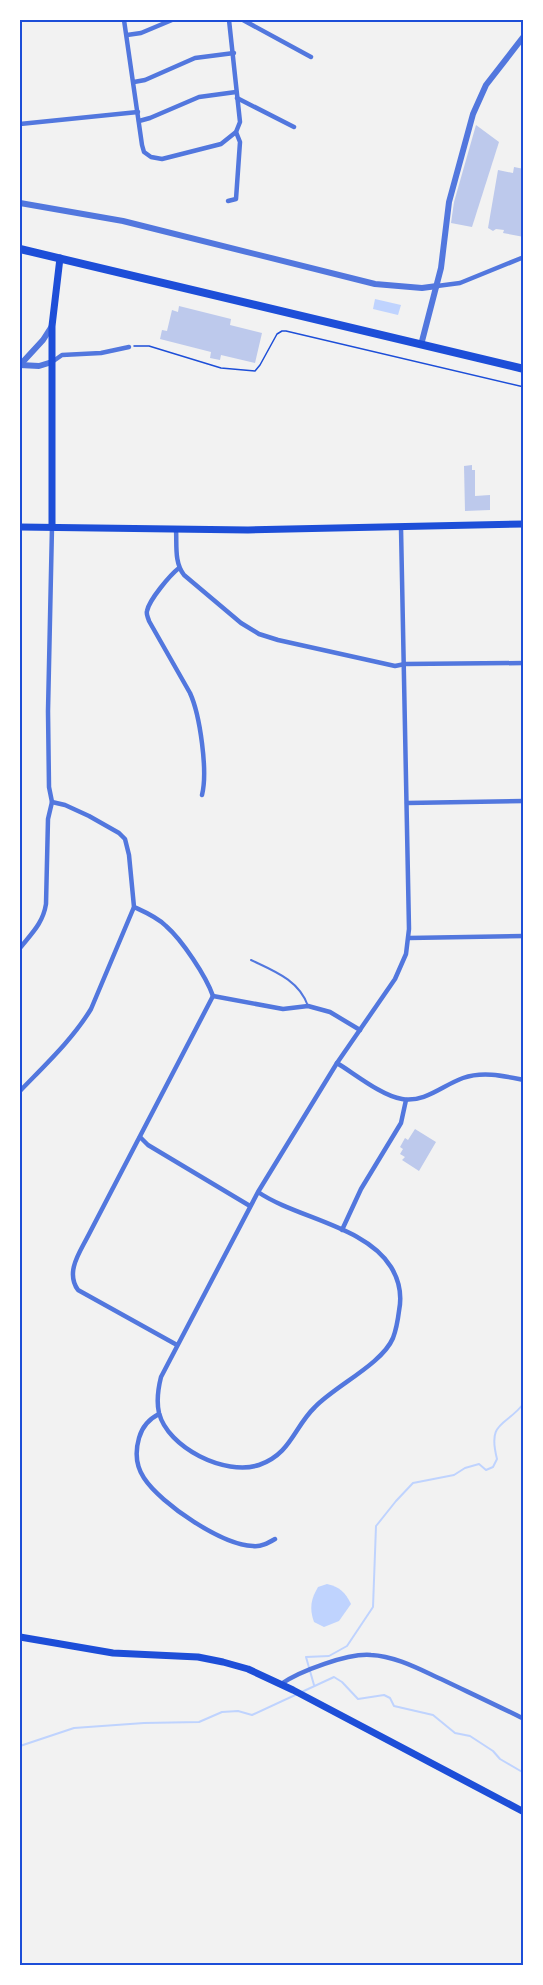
<svg xmlns="http://www.w3.org/2000/svg" width="543" height="1985" font-family="'Fira Sans',sans-serif">
  <style>
    .water { fill: #bfd3fe }
    .lines { fill: none; stroke-linecap: round; stroke-linejoin: round }
    .stream { stroke: #bfd3fe; stroke-width: 2 }
    .building { fill: #bdc9ec }
    .path { stroke: #1d4ed8; stroke-width: 1.5 }
    .service { stroke: #5277de; stroke-width: 2 }
    .minor { stroke: #5277de; stroke-width: 4.5 }
    .tertiary { stroke: #5277de; stroke-width: 6 }
    .secondary { stroke: #1d4ed8; stroke-width: 7 }
    .primary { stroke: #1d4ed8; stroke-width: 8 }
    .neatline { fill: none; stroke: #1d4ed8; stroke-width: 2 }
  </style>
  <rect width="100%" height="100%" fill="#f2f2f2"/>
  <g class="water">
    <polygon points="375,299 401,305 398,315 373,309"/>
    <path d="M327 1584C340 1587 345 1592 351 1604L339 1621 324 1627 314 1622C309 1608 311 1599 318 1587Z"/>
  </g>
  <g class="lines">
    <g class="stream">
      <path d="M314 1685 306 1657 329 1656 347 1646 373 1607 376 1526 396 1501 413 1483 454 1475 465 1468 479 1464 486 1470 493 1467 497 1459C487 1420 506 1427 524 1403"/>
      <polyline points="20,1746 74,1728 144,1723 199,1722 222,1712 238,1711 252,1715 334,1677 342,1682 358,1699 384,1695 390,1698 394,1706 433,1715 455,1733 470,1736 493,1751 500,1759 524,1773"/>
    </g>
  </g>
  <g class="building">
    <polygon points="476,125 499,142 472,227 451,223 454,202"/>
    <polygon points="514,167 524,169 524,237 503,233 504,230 496,229 493,231 488,228 498,170 513,173"/>
    <polygon points="179,306 231,319 230,325 262,333 255,363 221,355 220,360 210,358 211,352 160,339 162,330 167,331 172,310 178,312"/>
    <polygon points="472,465 472,470 475,470 475,496 490,495 490,510 465,511 464,466"/>
    <polygon points="415,1129 436,1142 419,1171 402,1160 405,1157 400,1154 403,1149 400,1147 405,1138 408,1140"/>
  </g>
  <g class="lines">
    <polyline class="path" points="134,346 149,346 221,368 255,371 260,365 277,334 282,331 286,331 524,387"/>
    <path class="service" d="M251 960C274 971 299 980 308 1006"/>
    <g class="minor">
      <polyline points="124,20 142,145 144,152 151,157 162,159 221,144 236,132 240,122 229,20"/>
      <polyline points="243,20 311,57"/>
      <polyline points="127,35 141,33 172,20"/>
      <polyline points="134,82 145,80 195,58 234,53"/>
      <polyline points="237,98 294,127"/>
      <polyline points="139,121 150,118 199,97 236,92"/>
      <polyline points="20,124 138,112"/>
      <polyline points="228,201 236,199 240,142 236,132"/>
      <polyline points="437,286 460,283 524,257"/>
      <polyline points="52,362 62,355 101,353 129,347"/>
      <path d="M176 529C177 545 174 562 184 575L241 623 259 634 278 640 395 666 405 664 524 663"/>
      <path d="M179 568C170 575 149 600 147 611 146 615 148 617 149 621L190 693C200 715 208 771 202 795"/>
      <polyline points="407,803 524,801"/>
      <path d="M134 907C145 912 157 917 166 926 182 940 206 976 213 996"/>
      <polyline points="409,938 524,936"/>
      <path d="M20 948C32 933 43 923 46 904L48 819 52 802 49 787 48 711 52 527"/>
      <polyline points="213,996 283,1009 308,1006 330,1012 360,1030"/>
      <path d="M337 1063C355 1074 382 1096 402 1099 425 1103 443 1085 463 1078 483 1071 504 1076 524 1080"/>
      <path d="M20 1091C45 1065 72 1040 91 1009L134 907 129 855 125 839 119 833 89 816 65 805 52 802"/>
      <polyline points="140,1137 148,1145 250,1206"/>
      <path d="M258 1192C296 1218 366 1226 391 1267 399 1280 402 1296 399 1311 398 1319 396 1330 393 1338 382 1364 335 1386 315 1407 294 1427 291 1454 259 1465 225 1476 168 1448 159 1413 156 1400 158 1389 161 1377L258 1192 337 1063 395 979 406 954 409 929 401 528"/>
      <polyline points="342,1230 361,1189 401,1123 406,1100"/>
      <path d="M177 1345 78 1290C65 1272 80 1252 88 1236L213 996"/>
      <path d="M159 1414C149 1419 142 1427 139 1438 135 1452 136 1466 144 1478 161 1504 222 1545 253 1546 261 1547 268 1543 275 1539"/>
      <path d="M281 1684C300 1671 348 1653 371 1655 395 1656 419 1669 441 1679 468 1692 496 1705 524 1719"/>
    </g>
    <g class="tertiary">
      <polyline points="20,203 123,221 375,284 422,288 437,286"/>
      <polyline points="421,345 441,268 449,202 473,114 486,85 524,36"/>
      <polyline points="20,365 43,340 52,326"/>
      <polyline points="20,365 39,366 52,362"/>
    </g>
    <g class="secondary">
      <polyline points="20,527 248,530 524,524"/>
      <polyline points="52,527 52,326 60,258"/>
      <polyline points="20,1637 113,1653 198,1657 223,1662 248,1669 293,1690 524,1812"/>
    </g>
    <polyline class="primary" points="20,249 524,369"/>
  </g>
  <rect width="543" height="1985" fill="none" stroke="#ffffff" stroke-width="42"/>
  <rect x="21" y="21" width="501" height="1943" class="neatline"/>
</svg>
